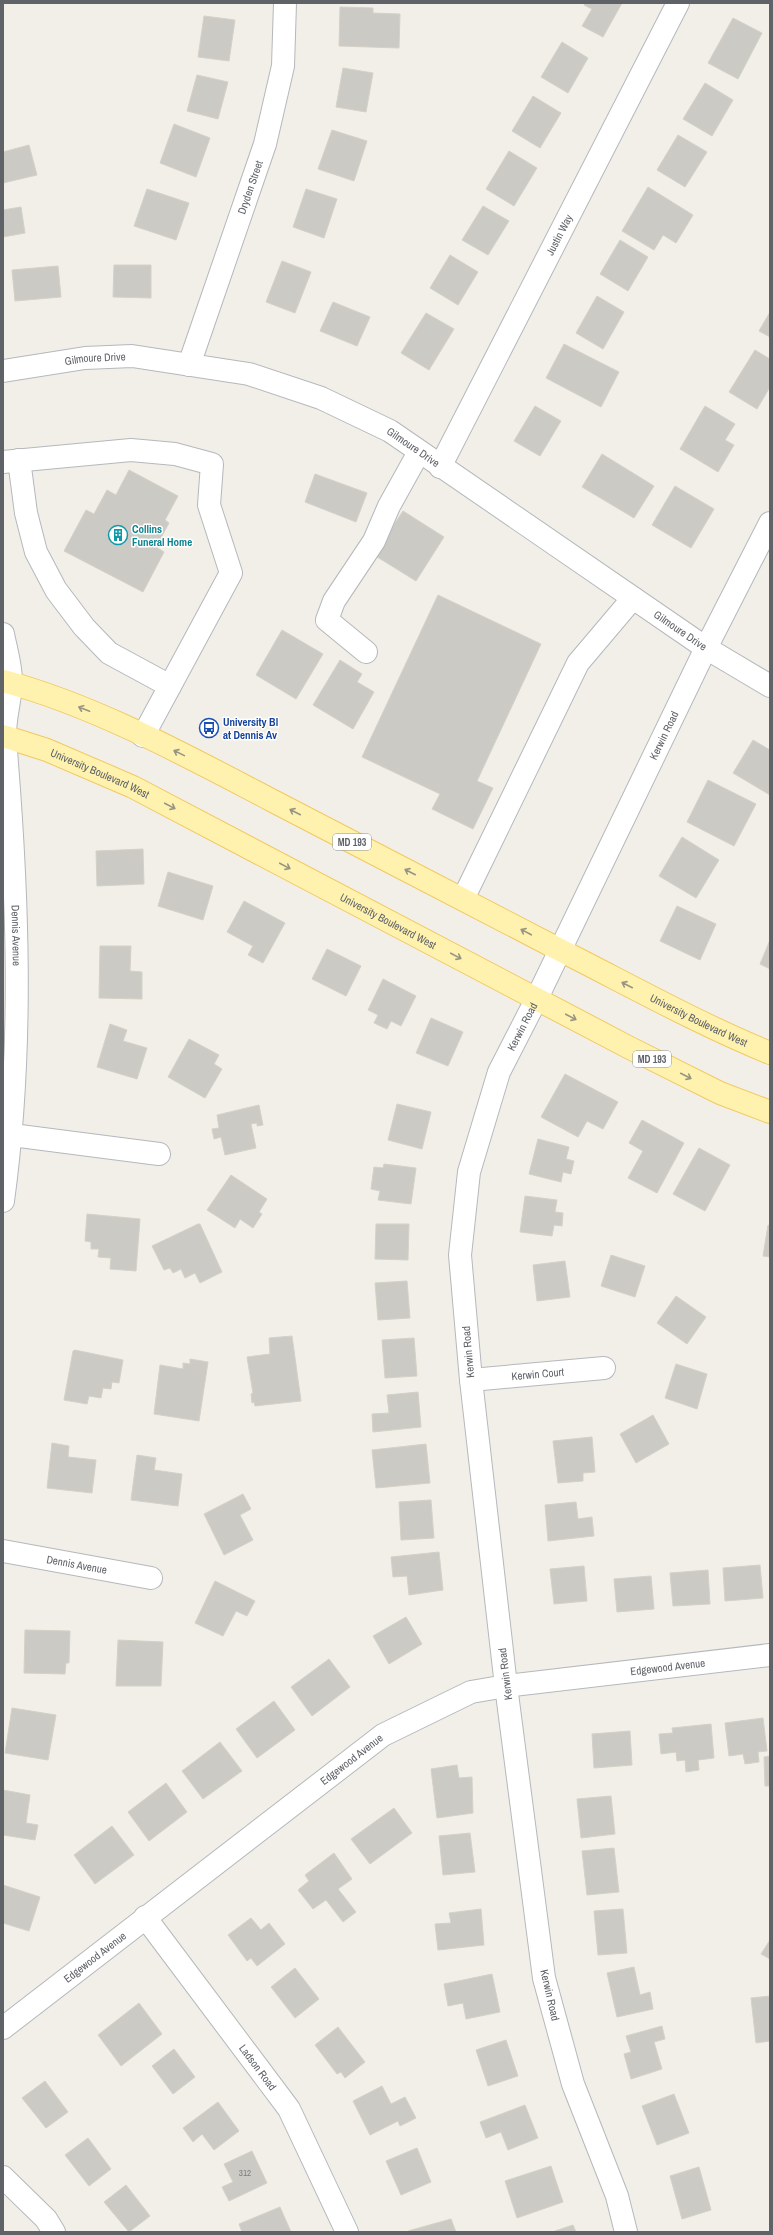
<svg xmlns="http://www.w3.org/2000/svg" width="773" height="2235" font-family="'Archivo Narrow',sans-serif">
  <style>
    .building { fill: #cccac5; stroke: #d6d1c6 }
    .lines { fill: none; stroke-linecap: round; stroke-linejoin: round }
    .minor-casing { stroke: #b5b8bc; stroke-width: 24 }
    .major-casing { stroke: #f2c960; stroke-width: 24 }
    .minor { stroke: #fff; stroke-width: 22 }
    .major { stroke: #fff2af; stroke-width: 22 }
    .oneway { stroke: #979581 }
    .labels { text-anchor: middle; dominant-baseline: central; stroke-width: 3; stroke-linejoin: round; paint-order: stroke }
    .number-label { font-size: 9px; fill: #7a7d7f }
    .shield { fill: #fff; stroke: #8f9295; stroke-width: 1 }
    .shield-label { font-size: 10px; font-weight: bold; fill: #5f6368 }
    .street-label { font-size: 11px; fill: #5f6368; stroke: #fff }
    .culture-label { font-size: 11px; font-weight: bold; fill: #0d838f; stroke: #fff; text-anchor: start }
    .transit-label { font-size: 11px; font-weight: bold; fill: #164399; stroke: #fff; text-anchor: start }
  </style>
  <rect width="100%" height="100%" fill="#f1efe8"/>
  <g class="building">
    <polygon points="585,3 622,3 603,37 582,26 592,9 584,5"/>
    <polygon points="340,7 373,8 373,13 400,14 399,48 339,46"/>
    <polygon points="204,16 235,20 229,61 198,57"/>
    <polygon points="733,18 762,33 738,79 708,63"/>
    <polygon points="562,42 588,58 568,93 541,77"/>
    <polygon points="343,68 373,73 366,112 336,107"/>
    <polygon points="197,75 228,82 218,119 187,111"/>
    <polygon points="705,83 733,100 712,136 683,119"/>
    <polygon points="533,96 561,113 540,148 512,131"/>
    <polygon points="174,124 210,138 196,177 160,163"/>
    <polygon points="332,130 367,141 354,181 318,169"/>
    <polygon points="678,135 707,152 685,187 657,170"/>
    <polygon points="29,145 37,175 3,183 3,152"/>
    <polygon points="509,151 537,168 514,206 486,189"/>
    <polygon points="648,187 693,215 676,243 663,235 654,250 622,231"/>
    <polygon points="147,189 189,203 176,240 134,226"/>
    <polygon points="306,189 337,199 324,238 293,227"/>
    <polygon points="483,206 509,221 488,255 462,240"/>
    <polygon points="21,207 25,233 3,237 3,210"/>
    <polygon points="620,240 648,257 628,291 600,274"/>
    <polygon points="450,255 478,272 458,305 430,288"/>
    <polygon points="282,261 311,272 295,313 266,302"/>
    <polygon points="114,265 151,265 151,298 113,297"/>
    <polygon points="58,266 61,297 15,301 12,270"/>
    <polygon points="597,296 624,312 603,349 576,333"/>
    <polygon points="333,302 370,317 357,346 320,331"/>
    <polygon points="770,312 770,337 759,331"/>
    <polygon points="426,313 454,329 429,370 401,353"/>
    <polygon points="564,344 619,372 601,407 546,378"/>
    <polygon points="755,350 770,359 770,387 757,409 729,392"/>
    <polygon points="535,406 561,421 540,456 514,441"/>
    <polygon points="705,406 735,424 725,440 734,445 718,472 680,449"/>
    <polygon points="602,454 654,486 634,518 582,487"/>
    <polygon points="129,470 178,496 165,520 169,523 156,547 164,552 143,592 64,551 86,510 94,514 107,490 116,495"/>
    <polygon points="315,474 367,493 356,522 305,502"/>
    <polygon points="675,486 714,509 691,548 652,525"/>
    <polygon points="403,511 444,537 416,581 374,555"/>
    <polygon points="438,595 541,644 477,781 493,788 473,829 432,809 440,794 362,757"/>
    <polygon points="282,630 323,654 296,699 256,675"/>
    <polygon points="340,660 362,674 357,682 374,692 353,729 313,705"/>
    <polygon points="753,740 770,750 770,795 733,773"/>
    <polygon points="708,780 756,804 734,846 687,822"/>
    <polygon points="682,837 719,860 696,898 659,876"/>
    <polygon points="143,849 144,884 97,886 96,851"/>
    <polygon points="168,872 213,886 203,920 158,906"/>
    <polygon points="244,901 285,923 263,963 248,955 253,946 227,932"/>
    <polygon points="677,906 716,924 700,960 660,941"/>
    <polygon points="770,940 770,969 760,964"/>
    <polygon points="100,946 131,946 130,971 142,972 142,999 99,998"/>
    <polygon points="327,949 361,966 346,996 312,979"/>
    <polygon points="383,979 416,996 401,1026 391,1021 387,1029 374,1023 378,1015 368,1010"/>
    <polygon points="431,1018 463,1032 448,1066 416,1053"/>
    <polygon points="110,1024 127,1030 123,1041 147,1048 137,1079 97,1067"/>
    <polygon points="189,1039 219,1055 214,1064 222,1069 205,1098 168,1077"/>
    <polygon points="565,1074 618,1102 603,1129 587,1121 578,1137 541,1117"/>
    <polygon points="397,1104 431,1112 422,1149 388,1140"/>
    <polygon points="259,1105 263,1125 257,1126 257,1123 251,1124 256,1148 225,1155 221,1137 214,1139 212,1129 219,1128 217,1115"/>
    <polygon points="642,1120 684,1143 657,1193 628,1178 643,1151 629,1143"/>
    <polygon points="538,1139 569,1147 566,1159 574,1161 571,1174 563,1172 561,1182 529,1174"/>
    <polygon points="699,1148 730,1165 705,1211 673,1194"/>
    <polygon points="384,1164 416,1168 411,1204 378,1200 380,1191 371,1189 374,1167 383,1168"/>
    <polygon points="231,1175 267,1199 259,1212 262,1214 253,1228 240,1219 235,1228 207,1210"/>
    <polygon points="525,1196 557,1200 555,1212 563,1213 562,1226 554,1225 552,1236 520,1232"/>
    <polygon points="87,1214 140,1219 136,1271 110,1269 111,1258 98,1257 99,1249 91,1249 91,1242 85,1241"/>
    <polygon points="198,1224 200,1224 222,1272 200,1283 195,1273 185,1278 181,1269 173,1273 170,1268 164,1270 152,1246"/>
    <polygon points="376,1224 409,1224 408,1260 375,1259"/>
    <polygon points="768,1225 770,1226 770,1257 763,1256"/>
    <polygon points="611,1255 645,1266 635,1297 601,1286"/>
    <polygon points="565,1261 570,1297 537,1301 533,1265"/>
    <polygon points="407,1281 410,1318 378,1320 375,1283"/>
    <polygon points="676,1296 706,1317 687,1344 657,1323"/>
    <polygon points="292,1336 301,1401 255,1406 254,1402 252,1403 251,1394 253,1393 247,1357 270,1354 269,1338"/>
    <polygon points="414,1338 417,1376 385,1378 382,1340"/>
    <polygon points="75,1350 123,1360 119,1383 112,1382 111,1389 103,1388 101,1398 89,1396 87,1404 64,1400 73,1351"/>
    <polygon points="190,1359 208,1362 199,1421 154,1414 160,1365 183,1369 183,1363 190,1364"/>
    <polygon points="676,1364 707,1374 697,1409 665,1398"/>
    <polygon points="418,1392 421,1427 373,1432 372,1414 389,1413 387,1395"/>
    <polygon points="653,1415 669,1444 636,1463 620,1434"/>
    <polygon points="592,1437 595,1472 583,1473 583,1481 558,1483 553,1441"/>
    <polygon points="52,1443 69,1446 68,1457 96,1460 92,1493 47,1488"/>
    <polygon points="426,1444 430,1483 376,1488 372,1450"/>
    <polygon points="137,1455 156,1458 154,1470 182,1474 178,1506 131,1500"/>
    <polygon points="243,1494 251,1509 240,1515 253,1540 224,1555 204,1514"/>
    <polygon points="431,1500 434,1538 401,1540 399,1502"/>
    <polygon points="576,1502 578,1519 592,1517 594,1536 548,1541 545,1505"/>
    <polygon points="439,1552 443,1590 409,1595 407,1576 393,1577 391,1557"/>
    <polygon points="760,1565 763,1598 725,1601 723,1568"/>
    <polygon points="584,1566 587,1601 554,1604 550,1569"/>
    <polygon points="708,1570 710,1604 673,1606 670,1573"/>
    <polygon points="651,1576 654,1609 617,1612 614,1579"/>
    <polygon points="215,1581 255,1601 247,1616 236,1611 223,1636 195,1623"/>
    <polygon points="406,1617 422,1644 389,1664 373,1636"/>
    <polygon points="25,1630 70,1631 69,1663 66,1663 65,1674 24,1673"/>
    <polygon points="118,1640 163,1642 161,1686 116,1686"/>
    <polygon points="329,1659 350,1687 312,1716 291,1687"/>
    <polygon points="274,1701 295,1730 257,1758 236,1729"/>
    <polygon points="12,1708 56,1715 48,1760 5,1753"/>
    <polygon points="763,1718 767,1751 758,1752 759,1762 745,1764 743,1754 729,1756 725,1723"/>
    <polygon points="711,1724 714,1758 698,1760 699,1770 686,1772 685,1760 677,1761 676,1752 661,1754 659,1734 673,1733 672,1728"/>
    <polygon points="630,1731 632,1765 594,1768 592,1734"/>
    <polygon points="220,1742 242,1771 203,1799 182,1771"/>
    <polygon points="770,1756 770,1786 765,1786 764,1757"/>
    <polygon points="457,1765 459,1778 472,1777 473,1813 437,1818 431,1769"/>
    <polygon points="166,1783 187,1812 149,1841 128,1812"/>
    <polygon points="3,1790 30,1795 26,1823 38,1825 35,1840 3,1835"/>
    <polygon points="611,1796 615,1834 581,1838 577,1799"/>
    <polygon points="394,1808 412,1833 370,1864 351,1839"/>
    <polygon points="112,1826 134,1855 95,1884 74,1855"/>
    <polygon points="470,1833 475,1872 443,1875 439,1836"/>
    <polygon points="614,1848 619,1892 587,1895 582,1851"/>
    <polygon points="334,1853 352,1879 338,1889 356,1912 343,1922 326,1900 313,1909 298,1890 309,1881 305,1875"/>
    <polygon points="3,1885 40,1897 29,1931 3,1923"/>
    <polygon points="481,1909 484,1945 438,1950 435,1924 451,1923 449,1913"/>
    <polygon points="623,1909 627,1953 598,1955 594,1911"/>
    <polygon points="251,1918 261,1930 269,1923 285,1944 257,1966 251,1958 247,1961 228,1935"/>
    <polygon points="770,1940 770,1959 761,1954"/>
    <polygon points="634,1967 640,1995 650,1992 653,2009 617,2017 607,1973"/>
    <polygon points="295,1968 319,1999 295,2018 271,1987"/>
    <polygon points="492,1974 500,2012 466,2019 463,2003 448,2006 444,1984"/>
    <polygon points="770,1996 770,2041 756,2043 751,1998"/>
    <polygon points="139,2003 162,2034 121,2066 98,2035"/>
    <polygon points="662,2026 665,2039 654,2042 662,2069 631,2079 624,2054 631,2052 626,2036"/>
    <polygon points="338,2027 365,2062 345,2078 341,2072 337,2074 315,2045"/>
    <polygon points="506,2040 518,2076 488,2086 476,2050"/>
    <polygon points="174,2049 195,2077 173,2094 152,2066"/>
    <polygon points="45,2081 68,2112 46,2128 22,2098"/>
    <polygon points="382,2086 391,2104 405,2097 416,2118 400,2126 398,2121 370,2135 353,2101"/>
    <polygon points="674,2094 689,2133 657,2145 642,2106"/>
    <polygon points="218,2102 239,2131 214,2150 202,2134 193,2142 183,2128"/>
    <polygon points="525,2105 538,2138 508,2150 501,2132 486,2138 480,2122"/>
    <polygon points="88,2138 111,2169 89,2186 65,2155"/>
    <polygon points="417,2148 431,2182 401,2195 386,2161"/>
    <polygon points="252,2151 267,2183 229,2201 222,2187 233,2182 224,2164"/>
    <polygon points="551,2166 563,2202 517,2218 505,2181"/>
    <polygon points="699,2167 711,2210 682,2219 670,2176"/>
    <polygon points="126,2185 150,2216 129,2232 104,2202"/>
    <polygon points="280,2207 291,2232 242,2232 239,2224"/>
    <polygon points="451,2219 456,2232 409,2232 408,2231"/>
    <polygon points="573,2225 576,2232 552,2232"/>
  </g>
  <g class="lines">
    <g class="minor-casing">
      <g id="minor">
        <path id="s1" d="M189 365 265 144 283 66 285 3"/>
        <path id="s2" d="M3 371 85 358 132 356 249 374 321 398 390 431 706 648 770 686"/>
        <polyline points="19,460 26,513 36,552 56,590 84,627 109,653 170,686"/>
        <polyline points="3,462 131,450 175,454 212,464 209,505 231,573 143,736"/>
        <path id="s3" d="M440 467 678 3"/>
        <path id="s4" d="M3 634C6 650 12 668 11 685 10 702 4 721 5 739 18 893 24 1047 3 1201"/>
        <polyline points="366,652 327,620 334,601 374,541 389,506 419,452"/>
        <polyline points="463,899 578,663 633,598"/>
        <polyline points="12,1135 159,1154"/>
        <path id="s5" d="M471 1380 604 1368"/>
        <path id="s6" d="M3 1551 151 1578"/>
        <path id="s7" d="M145 1917 289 2109 347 2232"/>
        <path id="s8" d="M3 2028 383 1735 471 1692 506 1686 770 1655"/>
        <polyline points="3,2177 46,2219 54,2232"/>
        <path id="s9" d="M626 2232 617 2196 573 2084 544 1978 506 1686 471 1380 460 1255 469 1172 499 1072 537 998 706 648 770 523"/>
      </g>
    </g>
    <g class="major-casing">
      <g id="major">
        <path id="s10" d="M3 681C94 705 189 757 273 801 369 851 466 901 562 951 631 986 699 1024 770 1053"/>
        <path id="s11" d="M3 736 47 750 133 787 628 1047 720 1093 770 1112"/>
      </g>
    </g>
    <use href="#minor" class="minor"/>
    <use href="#major" class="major"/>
  </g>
  <defs><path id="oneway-shaft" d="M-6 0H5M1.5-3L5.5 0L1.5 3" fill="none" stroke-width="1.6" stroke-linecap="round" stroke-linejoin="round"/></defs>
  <g class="oneway">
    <use href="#oneway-shaft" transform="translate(84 709) rotate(-159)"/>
    <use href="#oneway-shaft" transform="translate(179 753) rotate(-154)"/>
    <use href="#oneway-shaft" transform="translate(170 806) rotate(28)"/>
    <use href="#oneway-shaft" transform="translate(295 812) rotate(-153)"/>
    <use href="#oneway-shaft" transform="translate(285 866) rotate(28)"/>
    <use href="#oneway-shaft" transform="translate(410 872) rotate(-153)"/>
    <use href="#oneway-shaft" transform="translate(526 932) rotate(-152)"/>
    <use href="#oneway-shaft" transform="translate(456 956) rotate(28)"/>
    <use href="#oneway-shaft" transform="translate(627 985) rotate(-153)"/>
    <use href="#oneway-shaft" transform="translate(571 1017) rotate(28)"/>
    <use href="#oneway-shaft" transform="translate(686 1076) rotate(27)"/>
  </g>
  <defs>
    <g id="building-ring" transform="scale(1)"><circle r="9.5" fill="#fff" stroke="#0f9aa8" stroke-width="1.5"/><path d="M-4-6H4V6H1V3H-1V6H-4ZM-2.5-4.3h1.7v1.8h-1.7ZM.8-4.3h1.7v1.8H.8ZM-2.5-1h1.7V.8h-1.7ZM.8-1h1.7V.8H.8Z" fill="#0f9aa8"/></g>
    <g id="bus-ring" transform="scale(1)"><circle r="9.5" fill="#fff" stroke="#1a4fb4" stroke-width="1.5"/><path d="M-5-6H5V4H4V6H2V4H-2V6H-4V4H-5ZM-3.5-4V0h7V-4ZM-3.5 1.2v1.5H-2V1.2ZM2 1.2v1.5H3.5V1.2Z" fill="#1a4fb4"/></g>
  </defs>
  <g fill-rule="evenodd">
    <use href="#building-ring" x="118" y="535"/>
    <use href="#bus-ring" x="209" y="728"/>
  </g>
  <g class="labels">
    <g class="number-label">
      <text x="245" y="2173">312</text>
    </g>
    <g class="shield">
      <rect x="333" y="834" width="38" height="16" rx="3"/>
      <rect x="633" y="1051" width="38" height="16" rx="3"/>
    </g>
    <g class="shield-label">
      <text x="352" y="842">MD 193</text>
      <text x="652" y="1059">MD 193</text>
    </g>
    <g class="street-label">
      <text stroke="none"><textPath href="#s1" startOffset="188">Dryden Street</textPath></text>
      <text stroke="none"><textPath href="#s3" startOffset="261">Justin Way</textPath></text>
      <text stroke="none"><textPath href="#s2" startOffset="93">Gilmoure Drive</textPath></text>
      <text stroke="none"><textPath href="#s2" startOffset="429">Gilmoure Drive</textPath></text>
      <text stroke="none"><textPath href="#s2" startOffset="753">Gilmoure Drive</textPath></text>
      <text stroke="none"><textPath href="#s9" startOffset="1558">Kerwin Road</textPath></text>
      <text stroke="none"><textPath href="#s11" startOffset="104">University Boulevard West</textPath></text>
      <text stroke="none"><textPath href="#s11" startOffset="428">University Boulevard West</textPath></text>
      <text stroke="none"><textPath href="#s4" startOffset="303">Dennis Avenue</textPath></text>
      <text stroke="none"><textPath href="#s10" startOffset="775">University Boulevard West</textPath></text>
      <text stroke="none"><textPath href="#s9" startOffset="1234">Kerwin Road</textPath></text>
      <text transform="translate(468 1352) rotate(-95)">Kerwin Road</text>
      <text stroke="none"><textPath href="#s5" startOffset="67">Kerwin Court</textPath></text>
      <text stroke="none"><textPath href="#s6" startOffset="75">Dennis Avenue</textPath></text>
      <text stroke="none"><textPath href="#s8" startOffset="776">Edgewood Avenue</textPath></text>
      <text transform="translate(505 1674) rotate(-97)">Kerwin Road</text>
      <text stroke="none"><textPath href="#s8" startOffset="440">Edgewood Avenue</textPath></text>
      <text stroke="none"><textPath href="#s8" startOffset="116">Edgewood Avenue</textPath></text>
      <text transform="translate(550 1995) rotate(77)">Kerwin Road</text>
      <text stroke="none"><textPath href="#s7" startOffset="188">Ladson Road</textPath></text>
    </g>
    <g class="culture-label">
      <text x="132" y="529">Collins<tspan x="132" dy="13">Funeral Home</tspan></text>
    </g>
    <g class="transit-label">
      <text x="223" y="722">University Bl<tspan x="223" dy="13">at Dennis Av</tspan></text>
    </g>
  </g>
  <rect width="773" height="2235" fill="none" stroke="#5f6368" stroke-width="8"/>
</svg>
